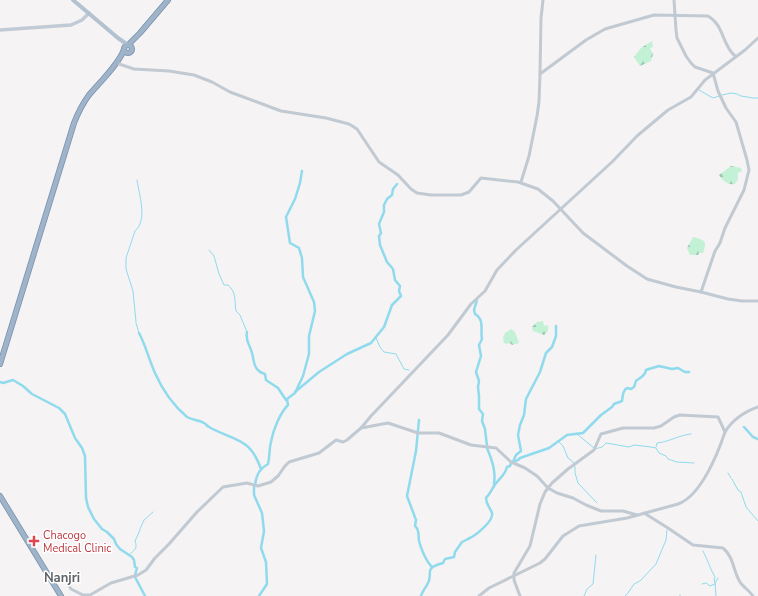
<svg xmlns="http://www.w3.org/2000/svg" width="758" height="596" font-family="'Nunito Sans',sans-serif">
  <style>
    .forest { fill: url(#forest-firs) }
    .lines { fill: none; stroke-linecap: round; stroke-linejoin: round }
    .stream { stroke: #90daee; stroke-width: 1 }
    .river { stroke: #90daee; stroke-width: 2.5 }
    .trunk-casing { stroke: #7690ad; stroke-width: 6 }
    .tertiary { stroke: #c1cad2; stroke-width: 3 }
    .secondary { stroke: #c1cbd6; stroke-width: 3.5 }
    .primary { stroke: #b3c2d1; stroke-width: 4 }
    .trunk { stroke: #9fb4c9; stroke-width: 4.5 }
    .health-dot { fill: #e0444e; stroke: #fff; stroke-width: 1.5 }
    .labels { text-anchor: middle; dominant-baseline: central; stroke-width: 3; stroke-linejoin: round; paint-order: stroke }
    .health-label { font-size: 11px; fill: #be3a42; stroke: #fff; text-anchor: start }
    .quarter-label { font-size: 13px; font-weight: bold; fill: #5f6368; stroke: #fff }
  </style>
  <defs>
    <pattern id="forest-firs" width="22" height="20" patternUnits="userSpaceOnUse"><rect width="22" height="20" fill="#c3f1d5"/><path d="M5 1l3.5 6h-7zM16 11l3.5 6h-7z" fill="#a0c6b0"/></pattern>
  </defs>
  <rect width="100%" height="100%" fill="#f5f3f3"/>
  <g class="forest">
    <polygon points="652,41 653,47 650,48 653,54 651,61 640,66 634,57 641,48"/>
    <path d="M731 166 741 168 742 171 738 173V179L735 184C727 185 723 181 719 175Z"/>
    <path d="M693 237C704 240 708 240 703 253H699L698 255H690L687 248Z"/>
    <polygon points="543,321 544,326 548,325 548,331 544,335 533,331 532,327 537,322"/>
    <polygon points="511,329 515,332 519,343 512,345 510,343 507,344 504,343 503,338 505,333"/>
  </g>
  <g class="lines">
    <g class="stream">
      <polyline points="699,90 713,98 719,96"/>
      <polyline points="722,95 731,93 737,94 741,96 753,98 758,98"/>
      <path d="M209 250 214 256 219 274 224 285H228C237 293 234 300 236 311L240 315 247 332"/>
      <path d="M136 322 133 291 126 269V258L135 231C148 220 139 195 137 180"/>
      <polyline points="136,323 139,333"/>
      <polyline points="376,338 380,347 384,352 396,354 404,369 409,370"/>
      <polyline points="577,434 594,448"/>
      <polyline points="558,441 563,446 568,458 574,463 575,467 575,473 578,483 597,503"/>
      <path d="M656 447 657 443C669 442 679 435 691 434"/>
      <polyline points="595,449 602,447 606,443 629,447 634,445 651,447 656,448 659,453 666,456 668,459 677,462 694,463"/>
      <polyline points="728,473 731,478"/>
      <polyline points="732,479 738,490 741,492 746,507 758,521"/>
      <polyline points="140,529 144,520 153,512"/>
      <path d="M703 551C708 560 710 569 715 577L714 579 715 583"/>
      <path d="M129 555C134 550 138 549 135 541L140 530"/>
      <polyline points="702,584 706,583 710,586 715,584"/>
      <polyline points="680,595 680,596"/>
      <polyline points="584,596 587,589 593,584 596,555"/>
      <polyline points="625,596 628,593 634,584 640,581 656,564 666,540 667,530"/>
      <polyline points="716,596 715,583 718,578"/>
    </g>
    <g class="river">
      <path d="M477 300 474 310 475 314C485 320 480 330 482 339L479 345 481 356 476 372 479 381 478 387 479 396V409L483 414 482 421 485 429 487 446"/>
      <path d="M247 332C245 341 250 345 252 353 254 359 253 367 259 371 261 373 263 373 265 374L266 380 278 388 286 400"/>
      <path d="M139 333C146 346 149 360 155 373 162 389 173 405 187 417 192 420 199 420 204 423 206 424 207 426 209 427 234 441 250 437 261 469"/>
      <polyline points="649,369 659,366 672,369 678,368 685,372 689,372"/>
      <polyline points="0,382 3,383 13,380 23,386 32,394 59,408 65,414 75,438 82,448 85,456 86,498 88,507 94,519 102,529 107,532 114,539 116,544 120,549 132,557 134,560 135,567 137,568 135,575"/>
      <polyline points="295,392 319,372 347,354 371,343 384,327 392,305 401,296 399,291 400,286 395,280 393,269 387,262 380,245 379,236 381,233 379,224 384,212 384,205 387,199 392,195 393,189 397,184"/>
      <path d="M419 420 416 451 407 496 416 520 415 526C420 530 418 535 419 541 421 549 426 561 432 567"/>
      <polyline points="744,427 753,437 758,439"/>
      <path d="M487 448C492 460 496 471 494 484"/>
      <path d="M513 462 518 460 520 458 549 448 567 435 583 433 601 415 612 407 614 404 622 401C623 396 622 391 627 388L631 389 634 387C635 385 635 383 636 381 640 377 645 377 646 370L649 369"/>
      <polyline points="513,462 516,455 521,451 518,435 520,425 524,415 526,399 540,372 546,353 552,347 556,336 556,326"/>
      <path d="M255 485C256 475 260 468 268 464 270 456 269 449 271 442 273 430 280 413 288 405L287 399 295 393 303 376 309 354V336L315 311 314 302 303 277 302 258 299 248 290 243 286 217 295 199 300 183 302 171"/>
      <polyline points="254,486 254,495 262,513 264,531 261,548 266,562 267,584 259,596"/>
      <path d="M468 539C475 536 494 521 492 513 490 507 486 505 486 498 490 494 491 491 494 486 498 479 505 476 507 467L510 466 511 463"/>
      <polyline points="135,577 145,596"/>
      <path d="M421 596C423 590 424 590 427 585 435 573 421 569 443 563L445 559 454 557 455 552 462 542 468 539"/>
    </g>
    <g class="trunk-casing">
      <g id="trunk">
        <polyline points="128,45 140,33 168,0"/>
        <circle cx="128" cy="49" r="4"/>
        <path d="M0 364 74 123C78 113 83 103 89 95 99 83 120 63 124 49"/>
        <polyline points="0,496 61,596"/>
      </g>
    </g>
    <g class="tertiary">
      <polyline points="674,0 676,30 677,38 686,56 691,63 695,67 713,73 718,91 726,108 736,122 747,160 749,170 744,190 725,228 720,243 715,251 701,292"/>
      <polyline points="116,62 119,64 134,69 169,71 194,75 212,82 230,92 281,111 326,118 349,124 357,129 379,162 398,175 411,189 417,193 431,195 461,195 469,192 481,178 518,182 538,189 553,201 583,233 627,266 647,279 676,287 701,292 728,299 742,301 758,301"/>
      <polyline points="540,74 541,18 543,0"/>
      <path d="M521 182 529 156 537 116 539 102 540 74 586 40 605 29 654 15 708 16C724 25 722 45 735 56"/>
      <polyline points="361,428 371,416 448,335 471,304 485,291 497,270 516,250 612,162 637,136 668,110 691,97 705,80 745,50 758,38"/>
      <path d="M644 513 668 528 693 545 723 548C734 557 733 571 740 582 743 587 750 591 753 596"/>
      <polyline points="52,581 59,577 63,576 71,589 83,595 90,595 111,583 138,575 146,570 155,558 169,544 197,512 223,487 247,483 258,486 271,482 278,476 285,466 289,462 319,453 336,440 343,442 347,440 361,428 388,423 418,433 439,433 471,445 496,448 511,462 525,468 537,476 548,488 557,493 573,498 586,505 601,511 623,511 637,515"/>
      <path d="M479 596 489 588 540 563 545 559 563 536 579 526 627 518 678 504C701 496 718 453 725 432 733 419 744 412 758 407"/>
      <polyline points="520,596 514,580 514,573 530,546 540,504 545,492 552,483 568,469 594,450 601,434 623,428 654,428 661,426 674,417 680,415 718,417 725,432"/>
    </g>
    <polyline class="secondary" points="0,30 71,25 82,20 89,13"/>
    <polyline class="primary" points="73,0 118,38 128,45"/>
    <use href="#trunk" class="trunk"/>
  </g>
  <path class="health-dot" d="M32 535h4v4h4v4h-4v4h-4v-4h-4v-4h4z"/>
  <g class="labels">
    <g class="health-label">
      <text x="43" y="535">Chacogo<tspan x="43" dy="13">Medical Clinic</tspan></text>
    </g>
    <g class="quarter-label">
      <text x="62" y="578">Nanjri</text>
    </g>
  </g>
</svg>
